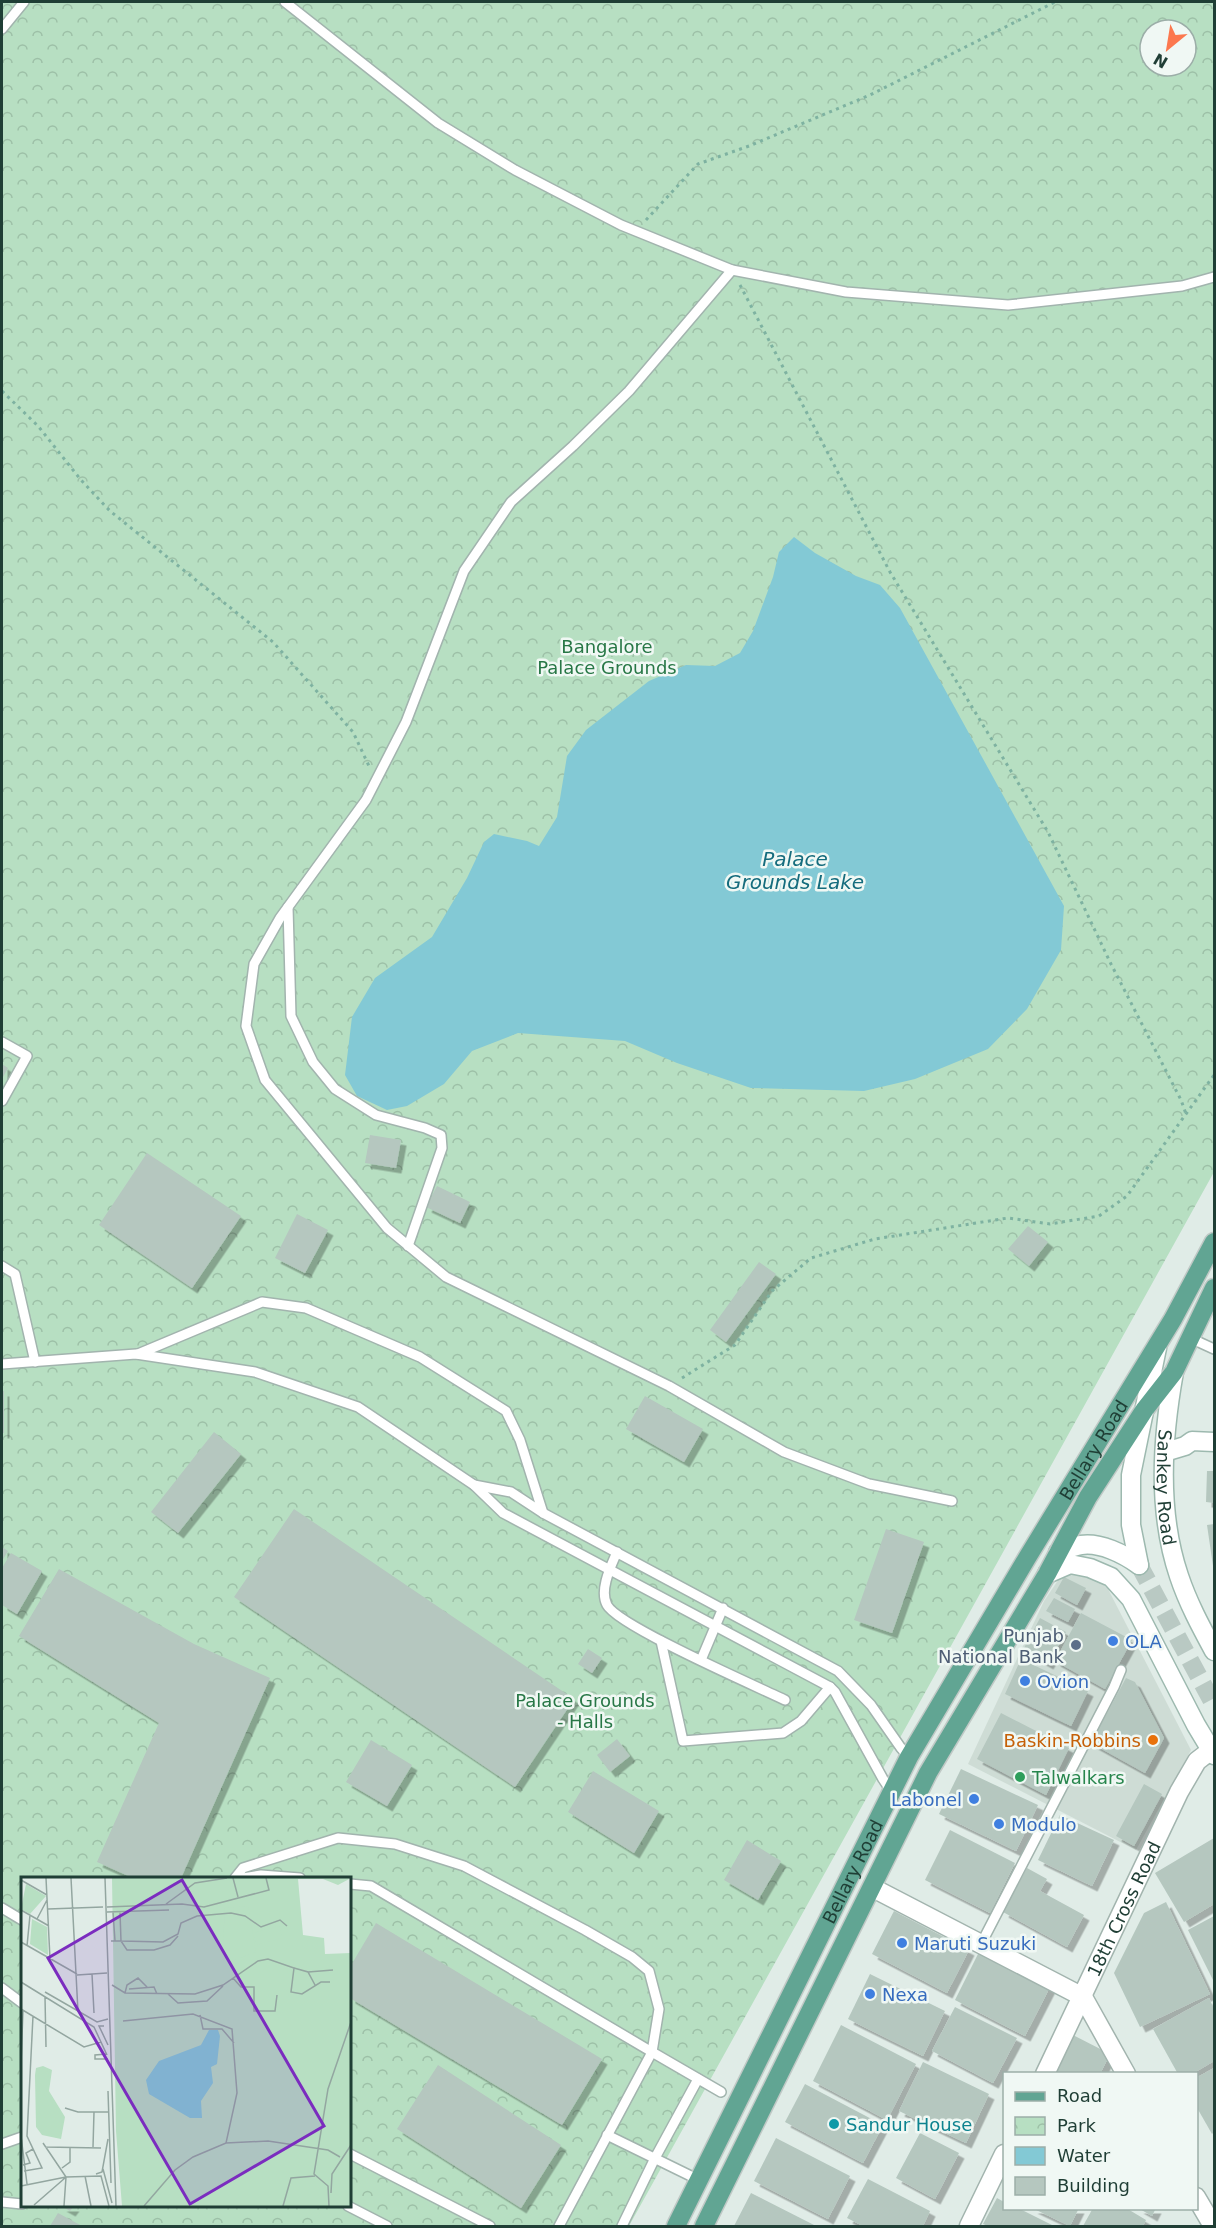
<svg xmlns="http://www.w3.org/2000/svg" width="1216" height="2228" font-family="'DejaVu Sans',sans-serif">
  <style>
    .built { fill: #cedcd5 }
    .park { fill: url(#park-crowns); fill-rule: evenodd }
    .water { fill: #83c9d5 }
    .building { fill: #b5c7bf; filter: url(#shadow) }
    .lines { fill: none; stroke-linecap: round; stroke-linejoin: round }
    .secondary-tunnel { stroke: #b9c9c3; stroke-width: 18; stroke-dasharray: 18 9; stroke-linecap: butt }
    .lane-casing { stroke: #a2b4ae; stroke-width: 12 }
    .street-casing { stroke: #a2b4ae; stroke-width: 21 }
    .secondary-casing { stroke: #9db9af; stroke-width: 21 }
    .primary-casing { stroke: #c0c9c6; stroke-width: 21 }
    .path { stroke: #7eb2a1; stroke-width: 3; stroke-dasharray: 3 4.5; stroke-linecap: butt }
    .lane { stroke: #fff; stroke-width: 9 }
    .street { stroke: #fff; stroke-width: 18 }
    .secondary { stroke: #fff; stroke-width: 18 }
    .primary { stroke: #61a593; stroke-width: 18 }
    .shop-dot { fill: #3f7fe0; stroke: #f0f8f4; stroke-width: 2 }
    .service-dot { fill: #5c6f8a; stroke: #f0f8f4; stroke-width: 2 }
    .food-dot { fill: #e8710a; stroke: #f0f8f4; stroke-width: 2 }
    .leisure-dot { fill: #2e9e5b; stroke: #f0f8f4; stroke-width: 2 }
    .culture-dot { fill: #0f9aa8; stroke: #f0f8f4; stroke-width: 2 }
    .labels { text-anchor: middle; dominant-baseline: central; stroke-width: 5; stroke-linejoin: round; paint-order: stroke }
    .park-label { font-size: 18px; fill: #277746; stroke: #f0f8f4 }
    .street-label { font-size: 18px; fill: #1f3e35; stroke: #f0f8f4 }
    .service-label { font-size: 18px; fill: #4e5e75; stroke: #f0f8f4; text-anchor: end }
    .shop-label { font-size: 18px; fill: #366cbe; stroke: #f0f8f4; text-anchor: start }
    .food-label { font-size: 18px; fill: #c56008; stroke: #f0f8f4; text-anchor: end }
    .leisure-label { font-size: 18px; fill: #27864d; stroke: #f0f8f4; text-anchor: start }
    .culture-label { font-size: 18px; fill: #0d838f; stroke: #f0f8f4; text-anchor: start }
    .water-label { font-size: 20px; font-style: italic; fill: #156c7d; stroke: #f0f8f4 }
    .inset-road { fill: none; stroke: #93a6a0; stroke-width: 1.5 }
    .view { fill: #7b2cbf; fill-opacity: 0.15; stroke: #7b2cbf; stroke-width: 3 }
    .inset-edge { fill: none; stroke: #1f3e35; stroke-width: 3 }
  </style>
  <defs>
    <pattern id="park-crowns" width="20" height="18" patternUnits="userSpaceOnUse" patternTransform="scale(1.5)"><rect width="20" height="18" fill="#b7dfc2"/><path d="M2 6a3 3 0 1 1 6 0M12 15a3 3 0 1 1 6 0" fill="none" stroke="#9dc0a7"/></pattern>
    <filter id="shadow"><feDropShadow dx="5.5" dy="5.5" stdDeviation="0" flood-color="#0004"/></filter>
  </defs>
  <rect width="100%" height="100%" fill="#e0ece7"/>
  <polygon class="built" points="1065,1570 1078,1571 1099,1581 1108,1589 1191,1750 1136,1850 968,1764 1044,1601"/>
  <path class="park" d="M2 2H1214V1172L629 2226H2ZM1150 30H1186V66H1150ZM22 1878H350V2206H22Z"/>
  <polygon class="water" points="794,537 815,553 856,576 880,585 900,608 1064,906 1061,950 1027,1009 988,1049 915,1079 864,1091 751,1088 677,1063 625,1041 518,1033 472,1051 444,1084 407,1106 387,1110 357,1096 345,1075 352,1017 375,978 432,937 467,878 484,842 494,834 527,841 539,846 557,817 567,756 586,730 649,681 686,665 715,666 740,653 753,631 773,577 779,552"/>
  <g class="building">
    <polygon points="2,1064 8,1068 2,1079"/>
    <polygon points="370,1135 401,1140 396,1168 365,1163"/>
    <polygon points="147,1153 241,1216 192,1288 99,1225"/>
    <polygon points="437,1186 470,1202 460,1223 426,1207"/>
    <polygon points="297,1214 328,1230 305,1273 275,1258"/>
    <polygon points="1028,1226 1048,1242 1029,1266 1008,1249"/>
    <polygon points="759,1262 776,1274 726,1342 710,1330"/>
    <rect x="2" y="1391" width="2" height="42"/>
    <polygon points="645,1396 703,1429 684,1462 626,1429"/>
    <polygon points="214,1432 241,1454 178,1533 151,1512"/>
    <polygon points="1207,1471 1214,1471 1214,1503 1206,1502"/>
    <polygon points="294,1509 574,1699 515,1787 234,1597"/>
    <polygon points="1214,1524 1214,1566 1213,1566 1207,1525"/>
    <polygon points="886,1529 924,1542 892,1633 854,1620"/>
    <polygon points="2,1547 8,1551 2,1561"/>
    <polygon points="11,1553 42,1571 17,1614 2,1605 2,1568"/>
    <polygon points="59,1569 194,1644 270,1678 181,1878 133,1878 97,1862 159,1723 19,1636"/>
    <polygon points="1064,1577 1086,1588 1077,1605 1055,1593"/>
    <polygon points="1054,1598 1075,1609 1068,1622 1046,1611"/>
    <polygon points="1081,1613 1132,1640 1105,1689 1055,1661"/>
    <polygon points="1040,1618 1066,1632 1048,1664 1023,1650"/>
    <polygon points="588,1649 602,1658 592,1673 578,1664"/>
    <polygon points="1021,1659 1088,1691 1071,1726 1005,1694"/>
    <polygon points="1126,1678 1135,1682 1164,1738 1145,1773 1091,1743"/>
    <polygon points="1001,1713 1069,1748 1046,1795 977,1759"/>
    <polygon points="617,1739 630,1756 610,1772 597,1755"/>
    <polygon points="371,1740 412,1765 387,1806 346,1782"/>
    <polygon points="961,1769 1038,1805 1016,1851 939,1814"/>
    <polygon points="593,1771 659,1811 634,1853 568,1812"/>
    <polygon points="1144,1784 1162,1794 1134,1846 1116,1836"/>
    <polygon points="1060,1815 1114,1840 1092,1886 1038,1860"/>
    <polygon points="950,1830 1015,1863 990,1913 925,1880"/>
    <polygon points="1214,1838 1214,1904 1184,1922 1155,1873"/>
    <polygon points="747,1840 781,1861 758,1900 724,1880"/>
    <polygon points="1027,1868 1047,1879 1040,1891 1084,1915 1067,1947 1003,1912"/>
    <polygon points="1166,1902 1210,1994 1140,2027 1114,1973 1144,1913"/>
    <polygon points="894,1911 969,1950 947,1993 872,1954"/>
    <polygon points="1214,1916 1214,1979 1213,1980 1188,1930"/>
    <polygon points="376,1923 602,2059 562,2125 350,1998 350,1967"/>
    <polygon points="980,1950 1050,1987 1025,2036 955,2000"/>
    <polygon points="870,1974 945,2011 923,2056 848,2019"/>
    <polygon points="1209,1998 1214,2009 1214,2061 1192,2074 1178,2074 1153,2029"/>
    <polygon points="955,2007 1017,2038 993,2083 932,2051"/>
    <polygon points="841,2025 916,2064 887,2120 813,2081"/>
    <polygon points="1073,2035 1110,2054 1100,2074 1057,2074 1054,2072"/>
    <polygon points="923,2062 989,2094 966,2143 899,2111"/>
    <polygon points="438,2065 561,2145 521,2208 397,2129"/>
    <polygon points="1214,2068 1214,2132 1212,2134 1196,2106 1196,2078"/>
    <polygon points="805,2084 883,2125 863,2163 785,2122"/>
    <polygon points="920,2133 959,2153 935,2199 896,2178"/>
    <polygon points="776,2138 850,2176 828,2219 754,2181"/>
    <polygon points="868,2179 930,2211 923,2226 863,2226 847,2218"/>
    <polygon points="751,2193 816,2226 734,2226"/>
    <polygon points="997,2198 1004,2202 1004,2208 1018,2208 1054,2226 988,2226 983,2224"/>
    <polygon points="61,2206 74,2206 70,2211"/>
    <polygon points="1032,2208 1079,2208 1070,2226"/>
    <polygon points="1093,2208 1126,2208 1146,2220 1143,2226 1083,2226"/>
    <polygon points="1138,2208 1156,2208 1152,2216"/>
    <polygon points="58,2213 82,2226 50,2226"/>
  </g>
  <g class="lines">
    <polyline class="secondary-tunnel" points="1139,1565 1214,1705"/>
    <g class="lane-casing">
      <g id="lane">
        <polyline points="285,2 438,123 515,170 621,225 732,270 846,292 1008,305 1182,286 1214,277"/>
        <polyline points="2,29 24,2"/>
        <polyline points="732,270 629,391 573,446 511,502 464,571 406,722 366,800 280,918 254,964 246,1026 265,1080 387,1228 446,1277 669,1386 784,1452 869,1484 952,1501"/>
        <polyline points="288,907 291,1016 313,1062 335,1089 376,1115 425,1128 441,1135 442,1148 408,1246"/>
        <polyline points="2,1042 27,1056 2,1101"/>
        <polyline points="2,1266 15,1274 35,1362"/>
        <polyline points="1190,1338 1214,1349"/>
        <polyline points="138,1354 262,1302 306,1308 420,1357 506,1411 520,1440 543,1513"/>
        <polyline points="2,1364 136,1354 255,1372 358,1407 474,1485 503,1513 830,1687 835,1692 883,1779 891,1791"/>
        <polyline points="474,1485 511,1492 543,1513 838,1671 871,1705 901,1748 909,1757"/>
        <path d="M617 1552C611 1566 599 1590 607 1605 618 1626 756 1686 785 1700"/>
        <polyline points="661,1641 683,1741 783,1733 801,1721 830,1687"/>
        <polyline points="701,1660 723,1608"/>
        <polyline points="235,1878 243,1868 338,1838 395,1844 464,1866 585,1930 632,1957 649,1971 659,2009 652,2052 721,2092"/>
        <polyline points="243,1878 261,1875 300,1878"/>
        <polyline points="350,1884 371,1886 652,2052 559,2226"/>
        <polyline points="2,1908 22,1920"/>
        <polyline points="981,1944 1114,1687 1121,1670"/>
        <polyline points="2,1988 22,2003"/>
        <polyline points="607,2135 699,2180"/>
        <polyline points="2,2144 22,2137"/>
        <polyline points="350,2154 490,2226"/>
        <polyline points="2,2202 22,2204"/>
        <polyline points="348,2206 387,2226"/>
        <polyline points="622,2226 655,2158 698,2079"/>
      </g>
    </g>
    <g class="street-casing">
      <g id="street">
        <polyline points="873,1888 1083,1997"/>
        <polyline points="1083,1997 1126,2074"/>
        <path id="s1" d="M1045 2074 1179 1792 1197 1761 1214 1748"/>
        <polyline points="1196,2197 1213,2226"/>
        <polyline points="969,2226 1004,2154"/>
      </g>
    </g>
    <g class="secondary-casing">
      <g id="secondary">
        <path id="s2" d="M1174 1372C1162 1439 1157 1511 1179 1576 1188 1603 1201 1627 1214 1651"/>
        <polyline points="1165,1452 1185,1446 1192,1441 1214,1442"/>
        <path d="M1058 1553C1065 1550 1074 1546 1081 1545 1100 1542 1124 1554 1139 1565"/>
        <polyline points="1139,1565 1131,1525 1131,1475 1157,1348"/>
        <polyline points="1047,1574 1070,1564 1090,1568 1111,1577 1131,1599 1196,1725 1214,1755"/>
      </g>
    </g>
    <g class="primary-casing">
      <g id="primary">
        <path id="s3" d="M676 2226 909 1757 1027 1558 1173 1319 1214 1242"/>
        <polyline points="704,2226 928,1773 1047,1574 1088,1497 1145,1409 1174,1372 1214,1288"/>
      </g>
    </g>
    <g class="path">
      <polyline points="646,220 698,164 749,146 870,95 1055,2"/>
      <polyline points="740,285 890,572 1048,832 1111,964 1181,1100 1186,1114"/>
      <polyline points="2,391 38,426 81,480 110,511 273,642 353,732 369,766"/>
      <polyline points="682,1378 735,1345 772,1291 811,1258 875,1239 1008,1218 1050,1224 1099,1216 1127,1196 1214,1075"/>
    </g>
    <use href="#lane" class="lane"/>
    <use href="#street" class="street"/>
    <use href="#secondary" class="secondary"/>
    <use href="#primary" class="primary"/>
  </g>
  <g class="shop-dot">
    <circle cx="1113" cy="1641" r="6"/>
    <circle cx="1025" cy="1681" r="6"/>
    <circle cx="974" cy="1799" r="6"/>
    <circle cx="999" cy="1824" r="6"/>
    <circle cx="902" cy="1943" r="6"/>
    <circle cx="870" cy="1994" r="6"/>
  </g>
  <circle class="service-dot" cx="1076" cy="1645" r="6"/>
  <circle class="food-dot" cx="1153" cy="1740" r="6"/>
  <circle class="leisure-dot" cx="1020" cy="1777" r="6"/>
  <circle class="culture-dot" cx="834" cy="2124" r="6"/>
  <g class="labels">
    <g class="park-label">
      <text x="607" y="646">Bangalore<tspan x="607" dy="21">Palace Grounds</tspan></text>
      <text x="585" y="1700">Palace Grounds<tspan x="585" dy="21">- Halls</tspan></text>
    </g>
    <g class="street-label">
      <text stroke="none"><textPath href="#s3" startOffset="882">Bellary Road</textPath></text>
      <text stroke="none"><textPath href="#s2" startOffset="116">Sankey Road</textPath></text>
      <text stroke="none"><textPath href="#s3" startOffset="396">Bellary Road</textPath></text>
      <text stroke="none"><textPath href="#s1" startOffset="183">18th Cross Road</textPath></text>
    </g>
    <g class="service-label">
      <text x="1064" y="1635">Punjab<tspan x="1064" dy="21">National Bank</tspan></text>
    </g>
    <g class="shop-label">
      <text x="1125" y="1641">OLA</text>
      <text x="1037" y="1681">Ovion</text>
      <text x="962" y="1799" text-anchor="end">Labonel</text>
      <text x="1011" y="1824">Modulo</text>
      <text x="914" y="1943">Maruti Suzuki</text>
      <text x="882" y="1994">Nexa</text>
    </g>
    <g class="food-label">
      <text x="1141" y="1740">Baskin-Robbins</text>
    </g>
    <g class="leisure-label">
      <text x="1032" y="1777">Talwalkars</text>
    </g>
    <g class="culture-label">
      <text x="846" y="2124">Sandur House</text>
    </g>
    <g class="water-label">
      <text x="795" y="859">Palace<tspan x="795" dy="23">Grounds Lake</tspan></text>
    </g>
  </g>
  <g transform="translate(21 1877)">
    <rect width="330" height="330" fill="#e0ece7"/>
    <path d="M22 189 31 193 28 214 44 240 40 262 21 258 15 250 14 198 15 191Z" fill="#b7dfc2"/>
    <path d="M91 1H330L317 8 302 2H277L282 58 303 61 304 77 330 76V329H101L95 254ZM5 7 25 19 9 37 0 32ZM11 42 26 50 27 78 9 67Z" fill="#b7dfc2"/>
    <path d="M227 29 235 75 209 85 208 64H202L204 31ZM258 49 261 61 235 68 232 56Z" fill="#b7dfc2"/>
    <path d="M188 153H197L199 159 196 187 190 190 192 206 180 224 181 241H169L128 217 125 203 138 184 180 168Z" fill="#83c9d5"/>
    <path class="inset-road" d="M25 1 29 82M50 1 57 135M84 1 95 329M212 1 217 20M0 3 26 18M145 27 174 6 206 1M86 30 161 27 183 30 248 13 245 1M27 32 82 30M0 33 28 49M86 35 148 33M92 35 94 64M99 35 100 64 142 65 157 57 160 46 176 39 210 36 224 39 240 50 259 43 266 49M16 42 26 23M90 64H100L106 73H133L149 68 157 59M0 65 56 97M6 69 9 38M273 91 287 95 294 108M287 95 312 93M71 97 73 136M56 98 86 96M212 101 220 110H233V134H254L256 118M0 105 73 150 86 178M91 108 104 116 174 117 202 108 237 84 247 82 273 91 270 115 281 117 300 105H309M108 112 133 110 136 117M24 115 76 145 87 142M104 116 106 108 117 101 126 110M147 117 157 126 186 124 202 109M24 120 25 170M0 132 63 170 80 165M179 138 182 152H201L213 166M102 144 172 137 211 152 216 216 205 266M83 149H78L87 168M86 177 74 178V182H87M0 187 2 133M87 214 90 306M44 231 57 235H87M0 259 6 307M22 266 45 300 43 329M24 270 80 271M72 270 73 235M2 288 9 286 5 276 12 272M41 291 49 285V271M82 292 91 326M3 294 21 291 6 259 12 139M75 297 81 295 87 262M64 299 70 329M0 309 45 300 80 299 88 329M310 316 311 297 330 268M13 328 44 301M123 329 154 293 172 280 205 266 247 264 307 273 319 280M262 329 270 301 294 299M308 329 307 309 293 297 307 212 330 145"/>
    <path class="view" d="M161 3 303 249 169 327 27 81Z"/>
    <rect width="330" height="330" class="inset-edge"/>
  </g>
  <rect width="1216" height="2228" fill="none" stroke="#1f3e35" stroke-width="6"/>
  <rect x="1003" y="2072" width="195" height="138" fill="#f0f8f4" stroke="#9caea8" stroke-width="1.5"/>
  <rect x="1015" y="2092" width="30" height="9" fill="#61a593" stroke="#9caea8" stroke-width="1.5"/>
  <text x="1057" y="2102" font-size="18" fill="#1f3e35">Road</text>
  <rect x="1015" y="2117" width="30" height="18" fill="url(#park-crowns)" stroke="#9caea8" stroke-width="1.5"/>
  <text x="1057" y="2132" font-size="18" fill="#1f3e35">Park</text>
  <rect x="1015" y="2147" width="30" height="18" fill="#83c9d5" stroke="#9caea8" stroke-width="1.5"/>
  <text x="1057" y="2162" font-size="18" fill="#1f3e35">Water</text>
  <rect x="1015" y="2177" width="30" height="18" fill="#b5c7bf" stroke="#9caea8" stroke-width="1.5"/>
  <text x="1057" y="2192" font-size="18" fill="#1f3e35">Building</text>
  <g transform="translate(1168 48) rotate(210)"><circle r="28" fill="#f0f8f4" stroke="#9caea8" stroke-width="1.5"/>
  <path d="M0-4.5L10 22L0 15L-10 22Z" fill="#fc784e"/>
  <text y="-9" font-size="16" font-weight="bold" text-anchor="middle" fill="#1f3e35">N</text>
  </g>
</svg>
